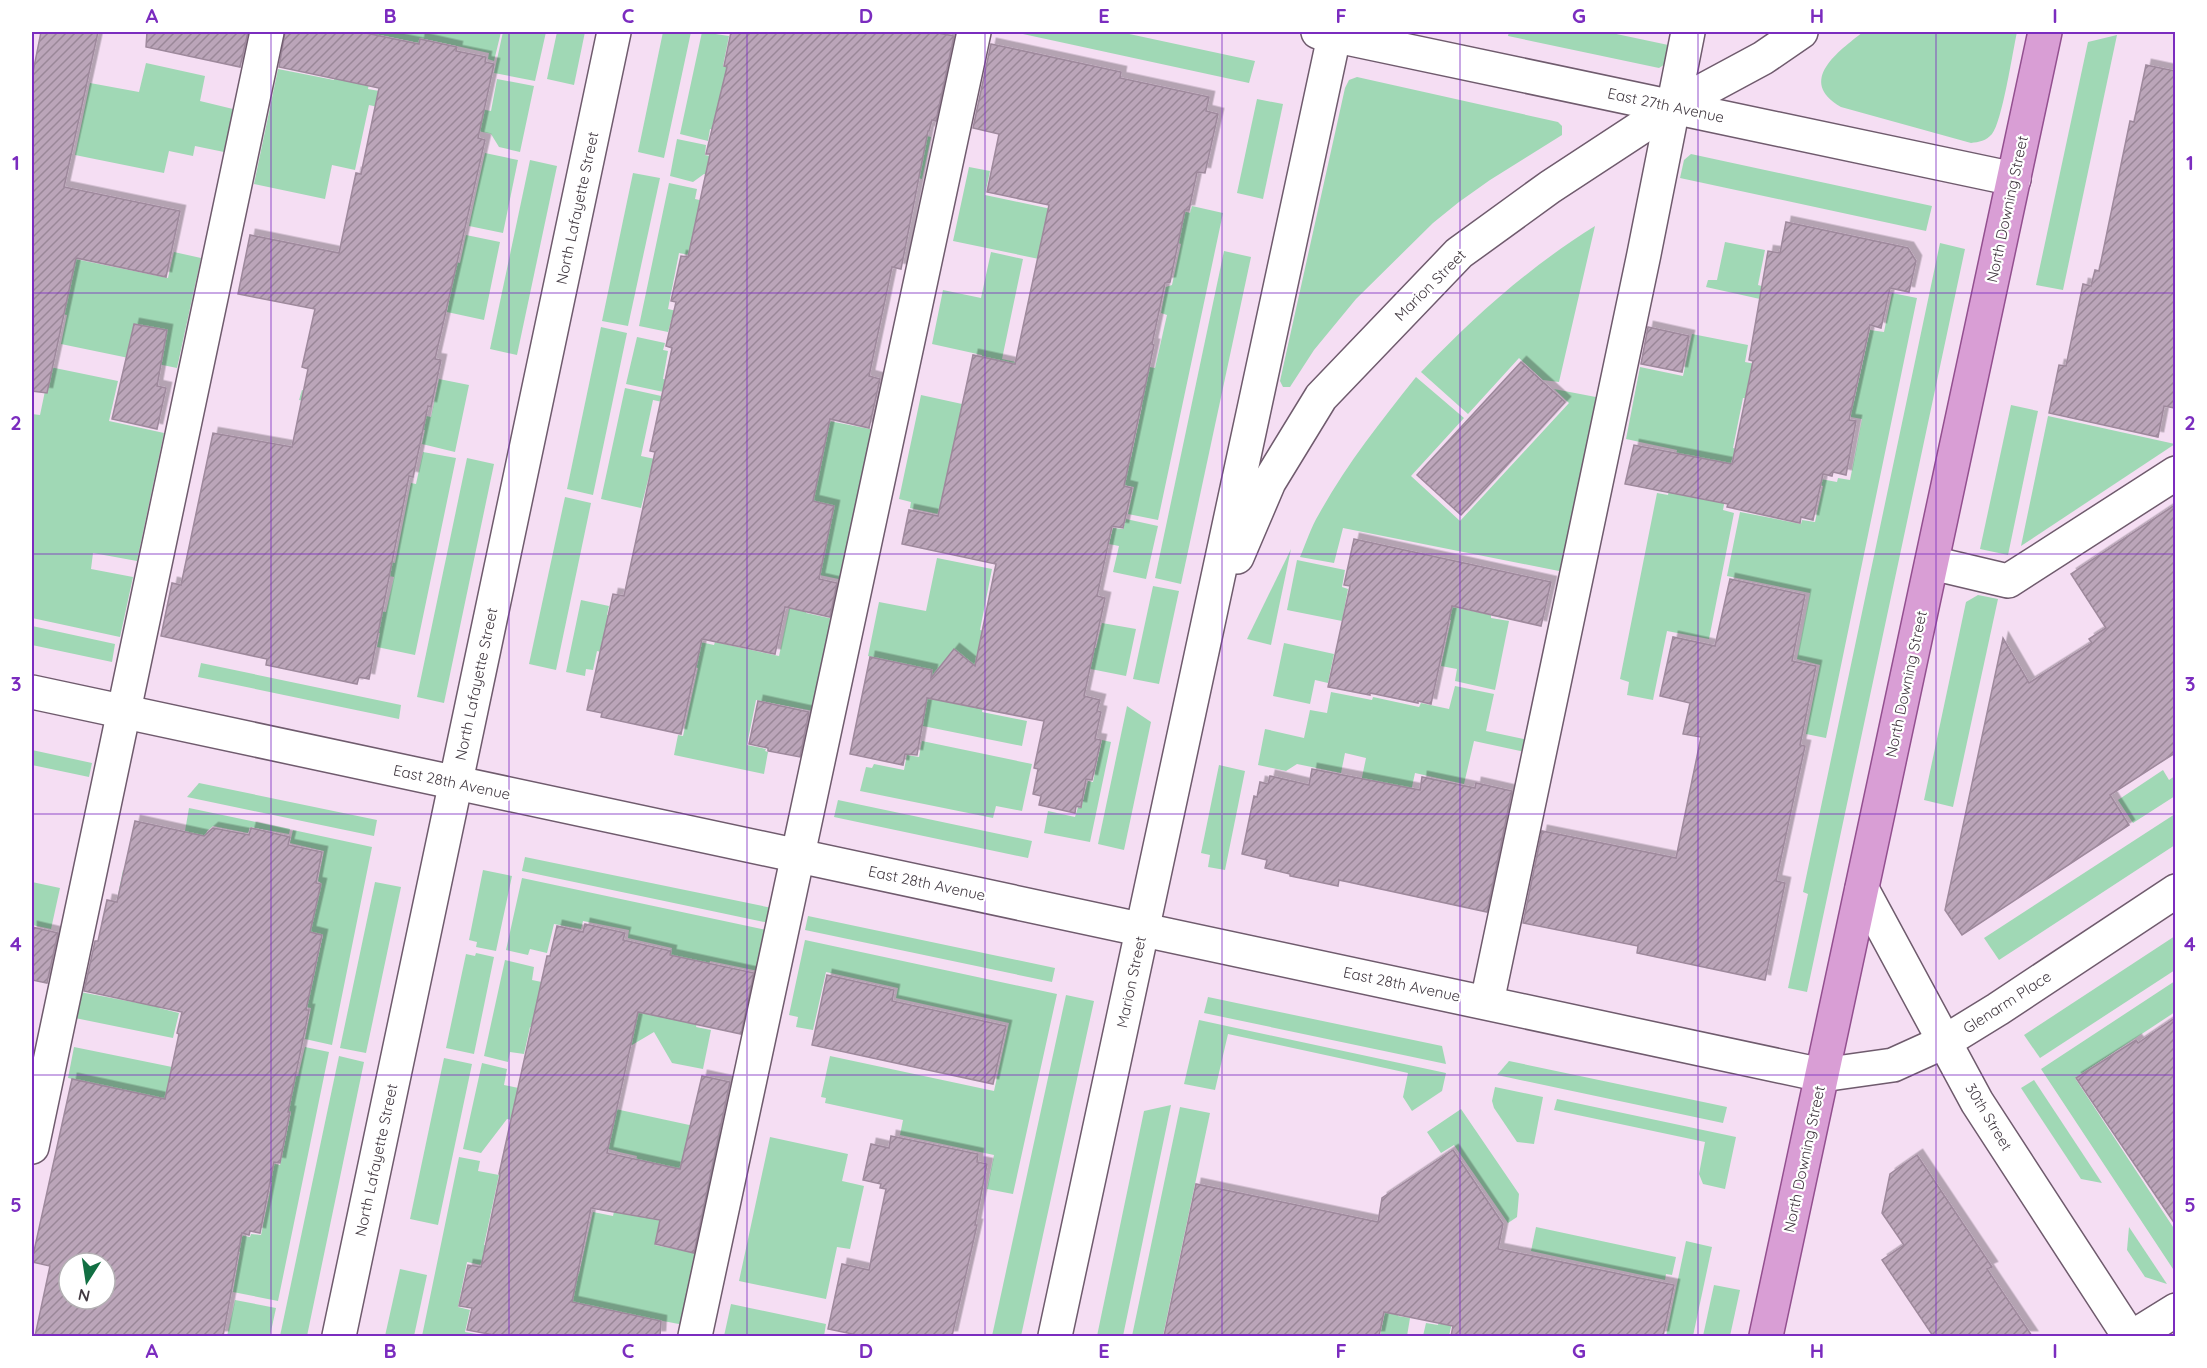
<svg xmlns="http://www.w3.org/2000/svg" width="2207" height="1368" font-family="Quicksand,sans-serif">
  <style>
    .grass { fill: #a0d8b5 }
    .building { fill: url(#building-hatch); stroke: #9e899c; stroke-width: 1.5; fill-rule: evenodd; filter: url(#shadow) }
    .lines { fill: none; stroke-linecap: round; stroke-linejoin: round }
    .minor-casing { stroke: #6f5b6d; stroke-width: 36 }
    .major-casing { stroke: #93508f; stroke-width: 36 }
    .minor { stroke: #fff; stroke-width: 33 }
    .major { stroke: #d99ed5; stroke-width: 33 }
    .grid { fill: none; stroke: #7b2cbf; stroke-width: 1.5; stroke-opacity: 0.55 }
    .labels { text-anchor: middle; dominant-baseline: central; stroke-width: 4.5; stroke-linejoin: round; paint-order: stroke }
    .street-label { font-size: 15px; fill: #413840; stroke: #fff }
    .neatline { fill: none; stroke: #7b2cbf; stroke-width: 2 }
    .grid-label { font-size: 20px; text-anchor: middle; font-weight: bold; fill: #7b2cbf }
  </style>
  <defs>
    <pattern id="building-hatch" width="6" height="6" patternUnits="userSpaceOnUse" patternTransform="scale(1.5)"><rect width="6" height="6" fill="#bba5b9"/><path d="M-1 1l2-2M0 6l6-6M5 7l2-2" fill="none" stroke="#9a8798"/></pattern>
    <filter id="shadow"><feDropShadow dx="5.5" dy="-5.5" stdDeviation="0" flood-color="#0004"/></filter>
  </defs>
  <rect width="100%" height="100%" fill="#f5def3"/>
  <g class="grass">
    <polygon points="345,32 501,32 494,61 488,59 489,53 420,38 419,43 381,35 373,66 339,59"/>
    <polygon points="503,32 546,32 535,81 494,73"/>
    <polygon points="557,32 585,32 574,85 547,79"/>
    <polygon points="663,32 691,32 664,158 638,152"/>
    <polygon points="702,32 729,36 723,66 734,69 834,52 839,32 891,32 874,111 875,125 931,137 922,179 710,129 708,141 680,134"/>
    <polygon points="1014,32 1120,32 1255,61 1249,83"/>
    <polygon points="1509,32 1607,32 1673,46 1670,61 1659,68 1508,36"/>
    <path d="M1863 32H2017C2013 50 2002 123 1992 134 1986 141 1979 142 1971 143L1841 107C1796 81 1839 51 1863 32Z"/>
    <polygon points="2117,35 2063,290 2036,285 2088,42"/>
    <polygon points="338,61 372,68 368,89 491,111 497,79 534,86 520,152 499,147 491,134 369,105 355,170 332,165 325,199 254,184 278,69 334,80"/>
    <polygon points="146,63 205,76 200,101 233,109 224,152 195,146 193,156 169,151 164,173 75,155 90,83 139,92"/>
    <polygon points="1357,77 1558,122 1562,126 1562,135 1490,180 1459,202 1433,223 1356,299 1314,350 1290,387 1283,387 1280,381 1345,88 1349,80"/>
    <polygon points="1257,99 1283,104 1263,199 1237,193"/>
    <polygon points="677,139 706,145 705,155 738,162 715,176 704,174 693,182 670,176"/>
    <polygon points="485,153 518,160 503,233 469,226"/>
    <polygon points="1691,154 1932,206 1926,231 1680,178 1684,160"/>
    <polygon points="530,160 557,166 517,355 490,349"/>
    <polygon points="969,167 990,171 985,195 1075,214 1092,270 953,241"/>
    <polygon points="633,173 660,178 628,326 602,321"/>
    <polygon points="669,183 697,189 695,199 704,201 724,262 679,253 668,309 703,317 701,324 672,318 668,332 639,326"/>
    <polygon points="1192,206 1223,213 1158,520 1128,514 1134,487 1124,485 1069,445 1131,458 1142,407 1116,401 1143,366 1155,368 1167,315 1161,313 1166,287 1172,285 1181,244 1176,242 1183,211 1190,213"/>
    <path d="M1595 226 1559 382 1543 380 1519 358 1468 414 1421 372C1476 315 1528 268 1595 226Z"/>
    <polygon points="466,235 500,242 484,320 447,312 453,279 339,255 342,239 460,263"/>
    <polygon points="1725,242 1765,250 1758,285 1772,289 1769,301 1706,287 1708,280 1717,280"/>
    <polygon points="1940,243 1965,249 1807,992 1788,988 1808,894 1803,892"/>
    <polygon points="1224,251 1251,257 1181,584 1155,578"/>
    <polygon points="174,252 201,258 177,368 61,344 67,315 58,313 46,253 168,278"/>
    <polygon points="991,252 1023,259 1002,359 1077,375 978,377 982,355 932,344 943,290 981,298"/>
    <polygon points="1892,293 1917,298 1826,738 1806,734 1820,665 1797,659 1810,593 1727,576 1740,512 1801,524 1802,520 1815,522 1823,486 1814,484 1815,478 1837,482 1838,478 1850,480 1862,419 1851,417 1851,412 1763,394 1765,384 1854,402 1870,330 1884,332"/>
    <polygon points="601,327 627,333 593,495 567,489"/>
    <polygon points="1692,334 1748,345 1745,362 1765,366 1753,399 1743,398 1733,448 1741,450 1739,460 1732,459 1723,510 1734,513 1709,639 1667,631 1653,700 1627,695 1629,682 1620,679 1657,493 1668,495 1677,450 1626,439 1640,367 1683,376"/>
    <polygon points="637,337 665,343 663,350 668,351 663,379 695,385 753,411 626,384"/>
    <polygon points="50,367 118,381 109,421 164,433 137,561 93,553 91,569 133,577 120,637 32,618 32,414 40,415"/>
    <path d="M1416 377 1464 418 1411 476 1460 521 1569 403 1554 389 1601 398 1564 572 1343 528 1334 563 1300 557C1306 543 1311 527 1319 514 1346 465 1381 421 1416 377Z"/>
    <polygon points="439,379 469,385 455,452 422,444 425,430 377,420 378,417 299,400 302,390 431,417"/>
    <polygon points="625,388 752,416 751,421 653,400 641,456 701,469 709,485 650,472 641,508 601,499"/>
    <polygon points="921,395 1021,417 1008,529 910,508 911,502 899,499"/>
    <polygon points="2011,405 2038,411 2008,555 1980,549"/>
    <polygon points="2048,416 2175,444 2021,546"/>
    <polygon points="824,420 880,431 848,581 763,563"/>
    <polygon points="423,452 456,458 415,655 377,647 380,633 369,630 372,610 386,612 394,577 380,574 383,561 395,563 411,483 416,484"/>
    <polygon points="467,458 494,464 444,703 417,697"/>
    <polygon points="565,497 591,503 556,670 529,664"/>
    <polygon points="1126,519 1158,526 1146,579 1113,572 1119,546 1109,544 1113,528 1123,529"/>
    <polygon points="1291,549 1271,645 1247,639"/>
    <polygon points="937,558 992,569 980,630 1084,651 1086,646 1096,648 1102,623 1136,629 1126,676 995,650 982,712 1027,721 1022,746 913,724 907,680 910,665 868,656 879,602 926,611"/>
    <polygon points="1297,560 1345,570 1342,587 1348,589 1342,621 1287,610"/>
    <polygon points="813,576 806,613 838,620 819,712 756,700 747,745 766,749 765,751 768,752 764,774 674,755 678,735 683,736 698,668 617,651 686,639 714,645 715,642 779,656 792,595"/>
    <polygon points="1153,586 1179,591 1159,684 1133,679"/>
    <polygon points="1978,595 1998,599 1953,807 1924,800 1966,602"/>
    <polygon points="581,600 609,606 607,615 617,617 613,655 597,651 593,670 586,669 585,676 566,672"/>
    <polygon points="1443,605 1491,615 1491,618 1509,621 1495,690 1455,681 1457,669 1441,666 1451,620 1441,617"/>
    <polygon points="32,626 115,644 112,662 32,645"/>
    <polygon points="1284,643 1334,654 1328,683 1315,680 1310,704 1273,696"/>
    <polygon points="201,663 401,705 399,719 198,677"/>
    <polygon points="1455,686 1494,694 1486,731 1528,740 1525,752 1474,741 1464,784 1415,773 1399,846 1350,835 1366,758 1345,753 1341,773 1297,764 1286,771 1258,765 1265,729 1304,738 1310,710 1327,713 1331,692 1372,700 1373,697 1419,707 1421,703 1449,709"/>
    <polygon points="1127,706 1151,722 1124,850 1098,844"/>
    <polygon points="1102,740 1111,742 1090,842 1044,833 1048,811 1075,817 1078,807 1081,808 1088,781 1093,782"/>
    <polygon points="922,741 1032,764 1022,811 996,806 993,818 860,791 866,767 872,768 874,764 904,770 907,755 919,757"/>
    <polygon points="32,750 92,763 89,777 32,765"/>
    <polygon points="1219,765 1245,771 1225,870 1208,867 1210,855 1201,853"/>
    <polygon points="2163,770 2169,780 2175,776 2175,796 2133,823 2118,800"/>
    <polygon points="199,783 377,820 374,836 187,797"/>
    <polygon points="838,800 1032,841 1028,858 834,817"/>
    <polygon points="189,808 290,829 289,834 250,827 248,833 213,826 207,831 205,840 185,853 189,832 185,831"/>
    <polygon points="2175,814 2175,845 1999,960 1984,938"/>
    <polygon points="293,830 372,847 332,1045 305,1039 311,1008 188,983 296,986 311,989 323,935 306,931 311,907 316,908 321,883 318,881 324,851 290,843"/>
    <polygon points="525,857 772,908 769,923 522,871"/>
    <polygon points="123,870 178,882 159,1008 179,1013 173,1038 75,1018 80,992 138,1003 145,969 147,907 117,900"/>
    <polygon points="483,870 512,876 496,951 476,947 477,942 469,940"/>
    <polygon points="522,878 771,931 763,972 710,961 696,1027 711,1030 703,1069 672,1063 654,1032 632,1045 568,1032 576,997 658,1015 672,948 628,938 629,930 583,921 581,929 554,924 547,953 530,949 528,955 506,950"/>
    <polygon points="32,882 60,888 51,929 32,925"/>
    <polygon points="375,882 401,887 366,1053 340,1048"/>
    <polygon points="808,916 1055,968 1052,982 805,930"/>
    <polygon points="2175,936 2175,970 2040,1058 2024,1035"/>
    <polygon points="805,940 1057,994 1013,1194 987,1189 994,1155 900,1135 903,1120 825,1103 826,1098 821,1097 830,1056 994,1091 1009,1023 896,998 898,988 826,972 813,1030 796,1027 798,1017 789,1015"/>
    <polygon points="476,953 494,957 474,1054 446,1048 466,954 475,956"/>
    <polygon points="505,960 534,967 532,980 556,985 565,1035 530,1027 524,1054 510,1052 508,1062 484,1056"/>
    <polygon points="2175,981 2174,999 2175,1012 2075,1078 2175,1230 2175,1272 2041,1069"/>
    <polygon points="1066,995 1094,1001 1021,1336 992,1336"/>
    <polygon points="1208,997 1442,1046 1446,1064 1204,1013"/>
    <polygon points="1199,1020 1446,1073 1442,1091 1412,1111 1403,1097 1408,1073 1228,1034 1215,1090 1184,1084"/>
    <polygon points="74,1047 177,1068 164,1133 109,1102 111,1087 68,1078"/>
    <polygon points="305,1047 329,1052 278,1301 233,1292 240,1252 214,1247 217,1231 250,1237 251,1234 261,1235 272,1182 262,1180 195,1147 280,1165 291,1112 277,1109 220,1060 298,1076"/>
    <polygon points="339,1056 364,1062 307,1336 280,1336"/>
    <polygon points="444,1058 472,1064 438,1225 410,1219"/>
    <polygon points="1509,1061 1727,1107 1723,1123 1497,1075"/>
    <path d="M482 1063 507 1069 504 1085 731 1134 712 1220 662 1210 655 1245 699 1254 684 1325 632 1315 627 1336H563L577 1273 579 1274 593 1212 613 1216 615 1207 626 1209 637 1156C592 1147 551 1128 507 1119L481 1153 463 1149Z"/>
    <polygon points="2034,1080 2102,1183 2081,1179 2021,1088"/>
    <polygon points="1495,1087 1543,1097 1534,1144 1517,1142 1494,1108 1492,1101"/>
    <polygon points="1557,1099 1736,1137 1725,1189 1703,1184 1699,1174 1705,1142 1554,1110"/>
    <polygon points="1171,1105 1123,1336 1097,1336 1144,1111"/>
    <polygon points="1180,1107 1210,1113 1163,1336 1132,1336"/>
    <polygon points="1461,1109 1519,1194 1517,1217 1508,1223 1454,1145 1441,1153 1427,1132"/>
    <polygon points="770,1137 848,1154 842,1181 864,1186 850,1249 837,1247 826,1299 739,1281"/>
    <polygon points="459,1157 480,1161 478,1171 499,1175 484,1245 515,1251 510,1271 467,1262 458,1307 470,1310 465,1332 488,1336 422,1336"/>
    <polygon points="1536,1227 1676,1257 1672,1275 1666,1274 1665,1280 1531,1251"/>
    <polygon points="2129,1227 2167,1284 2145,1277 2127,1250"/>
    <polygon points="1686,1241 1712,1247 1693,1336 1666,1336"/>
    <polygon points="400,1269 427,1275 414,1336 385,1336"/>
    <polygon points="1714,1285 1740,1290 1730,1336 1703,1336"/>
    <polygon points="1388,1298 1401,1301 1398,1316 1410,1318 1407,1336 1380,1336"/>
    <polygon points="235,1300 276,1308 270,1336 227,1336"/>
    <polygon points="731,1304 826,1324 824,1336 724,1336"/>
    <polygon points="1441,1311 1454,1314 1449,1336 1423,1336 1426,1323 1438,1325"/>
  </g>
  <g class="building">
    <polygon points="41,32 98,32 64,187 180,211 166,277 76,258 47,393 32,391 32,77"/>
    <polygon points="147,32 248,32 240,67 146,47"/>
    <polygon points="285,32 361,32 419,44 420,39 457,47 456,51 486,57 485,62 494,64 478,138 485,140 435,359 441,360 431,407 428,406 413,477 409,476 369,679 359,677 357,684 266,665 267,659 161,636 172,583 181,585 213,433 292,447 308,369 302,367 315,309 238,294 250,235 339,253 356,173 361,174 379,88 279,67"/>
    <polygon points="731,32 933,32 954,36 936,121 932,120 929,131 928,131 901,269 892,267 869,376 880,379 869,428 830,419 813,501 834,506 819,579 837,583 830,617 785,607 775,654 702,639 681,734 601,717 602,713 587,710 613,594 624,596 655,452 650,451 672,348 666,346 676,302 671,301 681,256 688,257 710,154 706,154 727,67 724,66"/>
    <polygon points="991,44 1121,72 1120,78 1209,97 1206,111 1218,114 1205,173 1197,172 1189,210 1185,210 1170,282 1165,283 1152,344 1154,345 1124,486 1132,488 1123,528 1112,526 1097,596 1105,598 1084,696 1100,700 1097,711 1101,712 1095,739 1101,740 1092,780 1086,779 1081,807 1076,806 1075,813 1039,805 1041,796 1033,794 1038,769 1034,768 1044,721 927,698 917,755 905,754 903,765 850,754 870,657 932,670 931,678 954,649 975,666 996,564 902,544 909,510 938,516 973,355 1015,364 1049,205 987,192 999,134 973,128"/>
    <polygon points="2146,65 2175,71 2175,408 2164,406 2158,437 2049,413 2059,365 2066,366 2083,284 2091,286 2095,270 2099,271 2130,121 2134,122"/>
    <polygon points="1786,222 1908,248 1916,261 1909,292 1890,288 1881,328 1870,325 1849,420 1856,421 1846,475 1833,472 1832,476 1823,474 1813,520 1801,517 1800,523 1727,507 1728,504 1625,484 1634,445 1732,464 1753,361 1749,360 1768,251 1780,253"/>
    <polygon points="134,324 167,330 157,386 166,388 157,429 112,419"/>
    <polygon points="1648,327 1689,336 1682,372 1641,364"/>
    <polygon points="1521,362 1565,402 1461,515 1417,475"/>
    <polygon points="2175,505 2175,753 2110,795 2129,825 1962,935 1945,910 2003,638 2029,683 2092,643 2089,639 2106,628 2071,574"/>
    <polygon points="1354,539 1551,582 1541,626 1452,606 1431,704 1418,701 1418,703 1370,693 1370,695 1328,687 1350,586 1344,585"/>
    <polygon points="1730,579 1805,595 1792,661 1816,666 1800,745 1805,746 1776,881 1785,883 1765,980 1637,953 1638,946 1523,923 1542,831 1676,858 1701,737 1683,734 1690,703 1660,696 1673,637 1715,646"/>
    <polygon points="758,701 809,712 800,757 768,751 768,748 749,744"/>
    <polygon points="1312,769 1420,790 1422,777 1475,788 1476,783 1512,791 1487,912 1339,880 1338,886 1290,876 1290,874 1265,868 1267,860 1242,854 1254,796 1257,797 1260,782 1268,784 1270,776 1309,785"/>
    <path d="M135 821 204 836 213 828 249 835 251 828 290 837 288 845 322 852 316 883 321 884 310 932 322 935 306 1010H309L288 1112H290L280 1163 274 1162 260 1233 250 1231 249 1235 242 1233 223 1336H35L50 1266 32 1262V1260L72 1079 165 1099 179 1034 177 1033 182 1012 84 991 95 941H98L107 900 117 902ZM69 1263H105V1299H69Z"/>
    <polygon points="585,924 625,933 623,940 671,951 670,955 754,973 741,1034 638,1012 607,1153 680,1169 702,1076 730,1082 694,1253 655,1244 660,1220 591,1208 572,1302 661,1321 660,1336 499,1336 467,1330 472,1308 459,1306 468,1265 481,1267 500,1175 499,1174 547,956 550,956 557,926 583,932"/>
    <polygon points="32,927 58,933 47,983 32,980"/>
    <polygon points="827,975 894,990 892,1001 1006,1026 993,1084 812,1045"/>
    <polygon points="2175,1018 2175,1224 2076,1078 2136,1040 2138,1043"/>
    <polygon points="891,1136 978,1154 977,1162 987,1164 975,1225 977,1225 952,1336 862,1336 828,1329 842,1264 869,1270 886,1189 880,1188 881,1184 863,1180 871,1144 889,1148"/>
    <polygon points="1453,1150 1503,1224 1498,1249 1674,1285 1663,1336 1451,1336 1453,1326 1384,1312 1379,1336 1164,1336 1196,1184 1378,1222 1382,1198"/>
    <polygon points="1917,1155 1992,1267 1987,1269 2032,1336 1933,1336 1882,1260 1904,1245 1882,1213 1890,1174"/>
  </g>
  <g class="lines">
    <g class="minor-casing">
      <g id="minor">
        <polyline points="1318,32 2014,179"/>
        <polyline points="1237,557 1269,482 1321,397 1459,253 1550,187 1672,107 1763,58 1801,32"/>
        <polyline points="1932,563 2008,581 2176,473"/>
        <polyline points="32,692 1822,1075 1893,1065 1946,1041 1998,1009 2176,891"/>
        <polyline points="1862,889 1977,1102 2129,1336"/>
        <polyline points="1487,1002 1644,254 1688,32"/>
        <polyline points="32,1147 267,32"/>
        <polyline points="339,1336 614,32"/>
        <polyline points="695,1336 974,32"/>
        <polyline points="1055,1336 1335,32"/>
        <polyline points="2134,1336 2176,1310"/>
      </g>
    </g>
    <g class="major-casing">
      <polyline id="major" points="1766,1336 2045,32"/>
    </g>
    <use href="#minor" class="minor"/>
    <use href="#major" class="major"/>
  </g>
  <path class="grid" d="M271 32V1336M509 32V1336M747 32V1336M985 32V1336M1222 32V1336M1460 32V1336M1698 32V1336M1936 32V1336M32 293H2176M32 554H2176M32 814H2176M32 1075H2176"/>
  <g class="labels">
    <g class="street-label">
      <text transform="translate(1666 105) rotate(12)">East 27th Avenue</text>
      <text transform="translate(577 208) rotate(-78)">North Lafayette Street</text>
      <text transform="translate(2007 209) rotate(-78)">North Downing Street</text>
      <text transform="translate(1430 285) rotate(-45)">Marion Street</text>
      <text transform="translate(476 684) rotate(-78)">North Lafayette Street</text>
      <text transform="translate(1906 684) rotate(-78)">North Downing Street</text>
      <text transform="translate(452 782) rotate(12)">East 28th Avenue</text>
      <text transform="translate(927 883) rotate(12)">East 28th Avenue</text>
      <text transform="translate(1131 982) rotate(-78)">Marion Street</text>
      <text transform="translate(1402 984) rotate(12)">East 28th Avenue</text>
      <text transform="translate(2007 1002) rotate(-33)">Glenarm Place</text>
      <text transform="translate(1989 1117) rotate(59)">30th Street</text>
      <text transform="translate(1804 1159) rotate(-78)">North Downing Street</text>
      <text transform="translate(376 1160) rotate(-78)">North Lafayette Street</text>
    </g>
  </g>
  <rect width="2207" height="1368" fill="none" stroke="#ffffff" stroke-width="66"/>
  <g transform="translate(87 1281) rotate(192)"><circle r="28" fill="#ffffff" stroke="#b3afb3" stroke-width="1.5"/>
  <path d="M0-4.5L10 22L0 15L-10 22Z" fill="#126f43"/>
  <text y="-9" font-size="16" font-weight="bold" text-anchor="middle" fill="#413840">N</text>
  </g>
  <rect x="33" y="33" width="2141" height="1302" class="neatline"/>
  <g class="grid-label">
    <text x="152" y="23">A</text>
    <text x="390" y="23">B</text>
    <text x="628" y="23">C</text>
    <text x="866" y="23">D</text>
    <text x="1104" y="23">E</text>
    <text x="1341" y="23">F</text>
    <text x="1579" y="23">G</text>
    <text x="1817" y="23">H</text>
    <text x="2055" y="23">I</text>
    <text x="16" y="170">1</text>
    <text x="2190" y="170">1</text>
    <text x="16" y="430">2</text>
    <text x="2190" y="430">2</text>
    <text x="16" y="691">3</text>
    <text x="2190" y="691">3</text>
    <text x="16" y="951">4</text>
    <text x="2190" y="951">4</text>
    <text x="16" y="1212">5</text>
    <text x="2190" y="1212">5</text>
    <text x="152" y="1358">A</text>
    <text x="390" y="1358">B</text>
    <text x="628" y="1358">C</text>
    <text x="866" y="1358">D</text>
    <text x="1104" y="1358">E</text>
    <text x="1341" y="1358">F</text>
    <text x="1579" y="1358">G</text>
    <text x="1817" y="1358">H</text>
    <text x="2055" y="1358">I</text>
  </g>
</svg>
